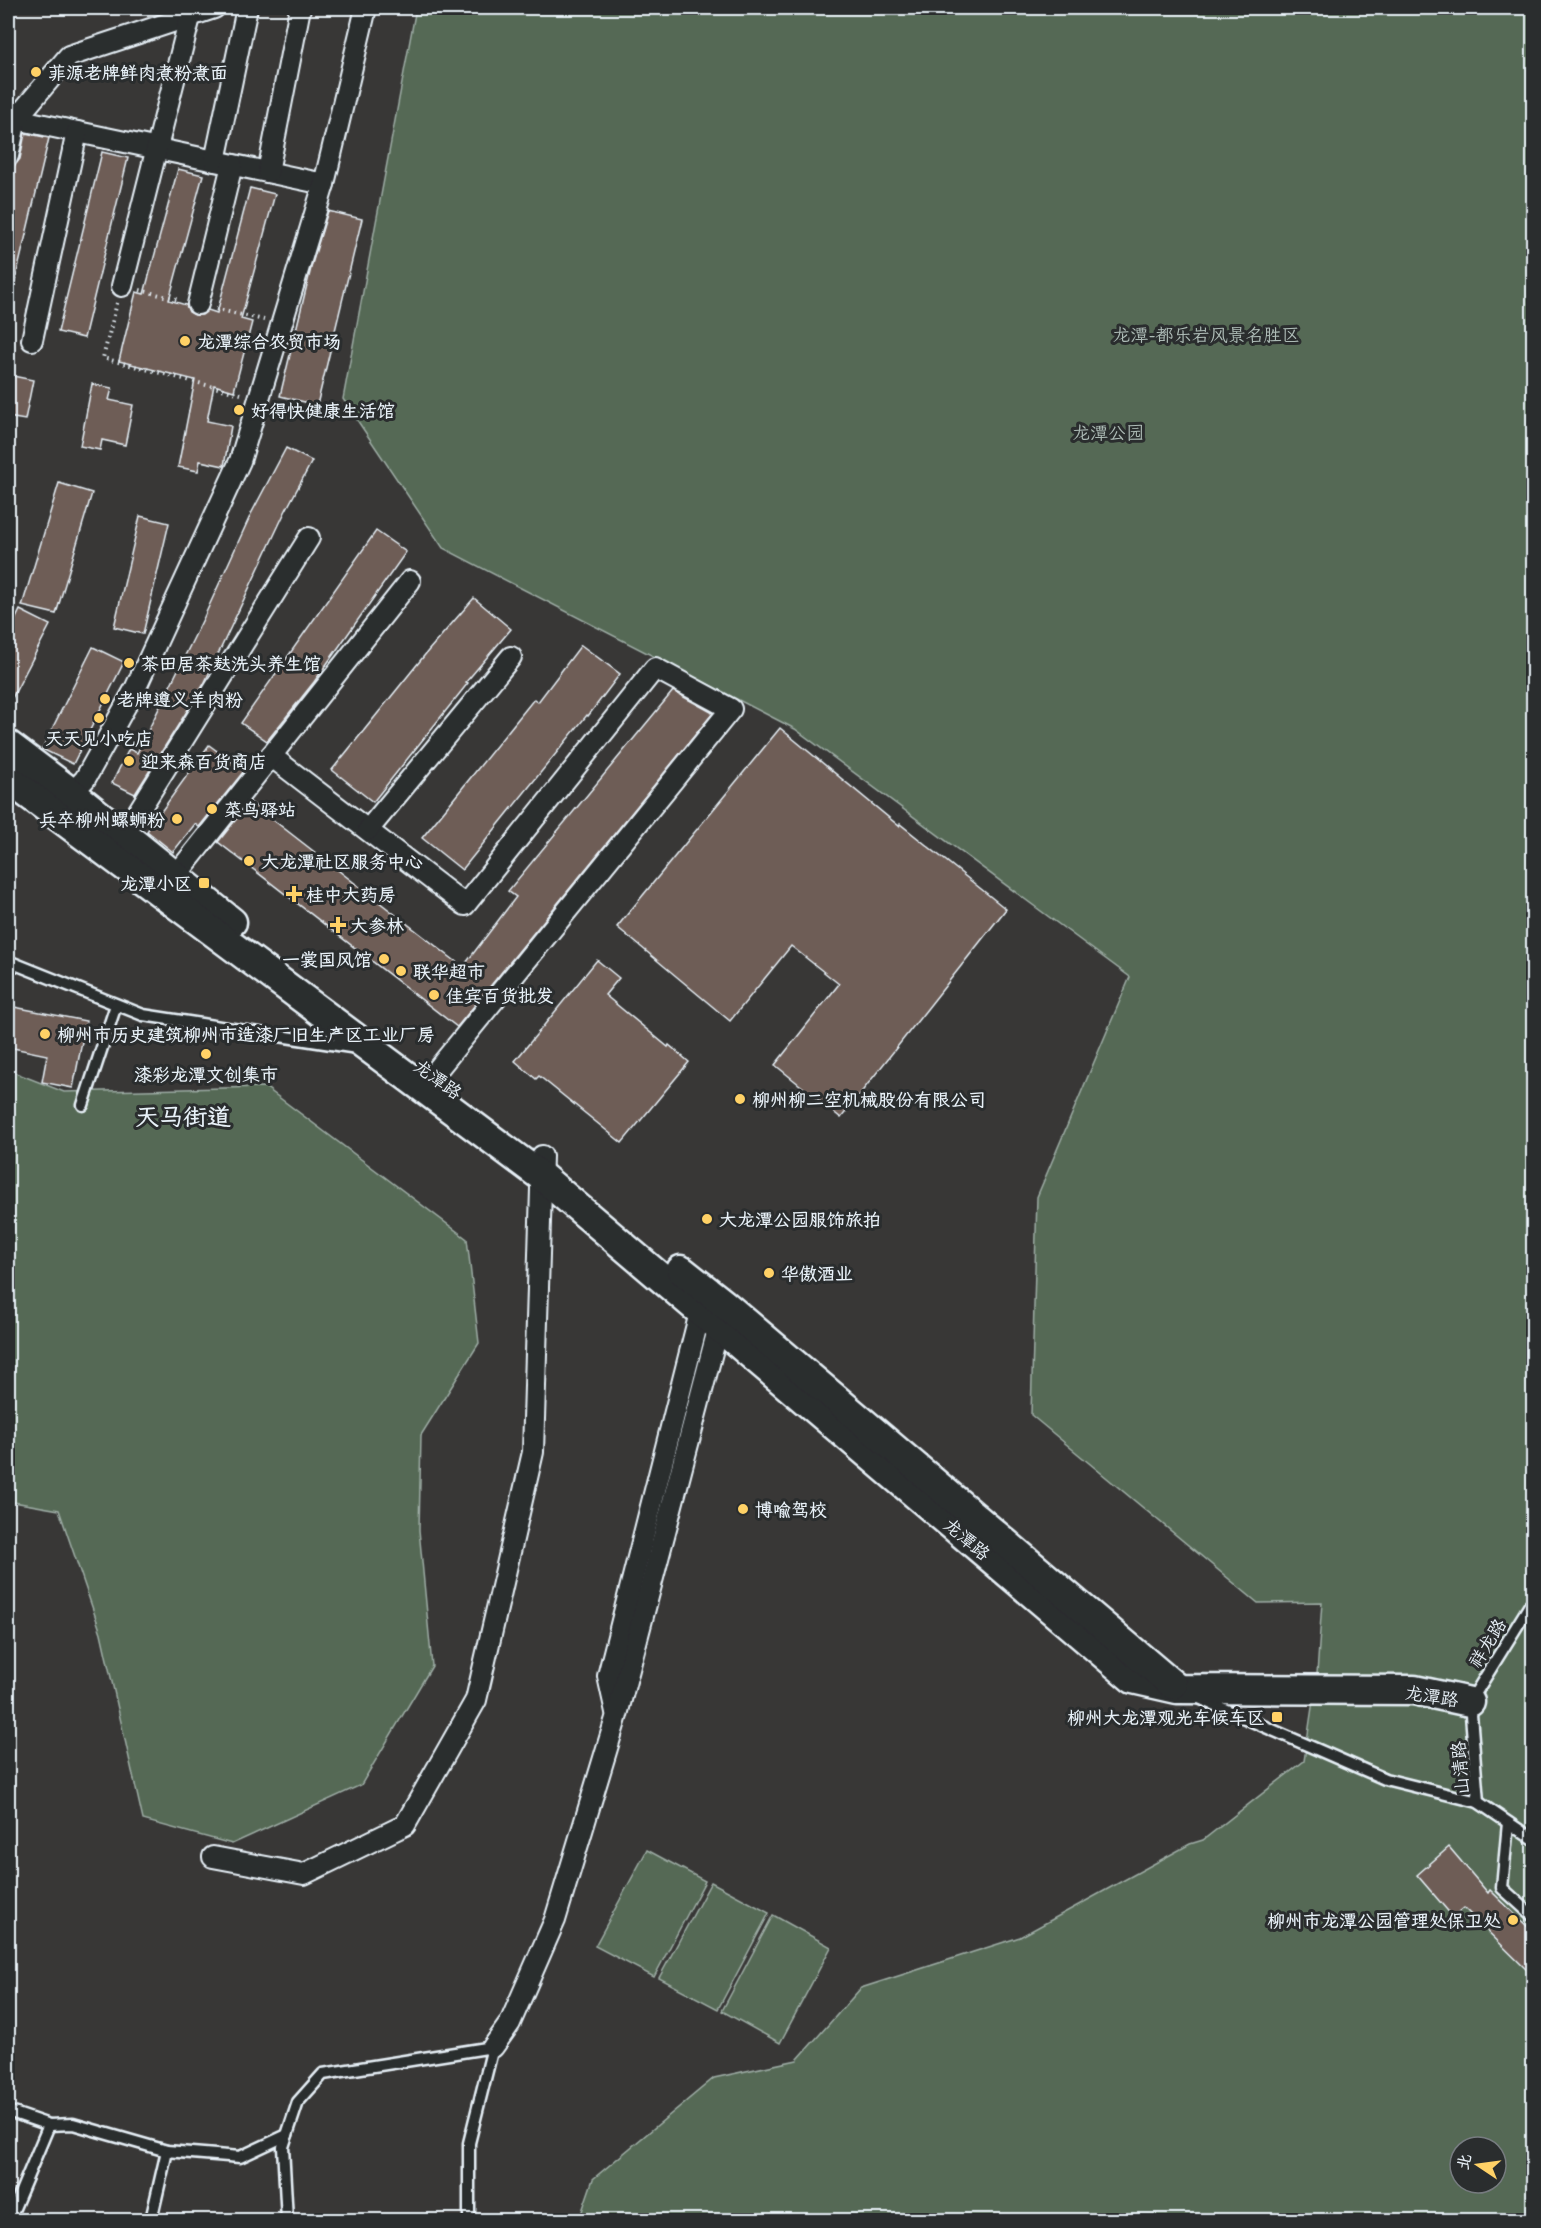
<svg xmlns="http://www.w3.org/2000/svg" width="1541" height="2228" font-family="Delius,'LXGW WenKai TC',sans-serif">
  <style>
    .green { fill: #556954; stroke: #9eada6; stroke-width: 1.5; fill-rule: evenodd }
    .building { fill: #6e5d56; stroke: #e8f1f8; stroke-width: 1.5 }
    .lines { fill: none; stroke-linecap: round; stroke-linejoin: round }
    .lane-casing { stroke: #e8f1f8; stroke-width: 15 }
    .street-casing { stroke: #e8f1f8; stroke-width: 24 }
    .secondary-casing { stroke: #e8f1f8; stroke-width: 33 }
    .path { stroke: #e8f1f8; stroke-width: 4; stroke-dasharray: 1.5 4.5; stroke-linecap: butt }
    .lane { stroke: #2a2d2e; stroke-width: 10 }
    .street { stroke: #2a2d2e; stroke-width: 20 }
    .secondary { stroke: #2a2d2e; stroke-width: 28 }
    .poi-dot { fill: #ffd166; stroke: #2a2d2e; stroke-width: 2 }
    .labels { text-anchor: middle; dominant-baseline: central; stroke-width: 6; stroke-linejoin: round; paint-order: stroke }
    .poi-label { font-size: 18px; font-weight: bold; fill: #e8f1f8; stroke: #2a2d2e; text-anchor: start }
    .park-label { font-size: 18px; fill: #adbbb6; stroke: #2a2d2e }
    .street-label { font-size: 18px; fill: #e8f1f8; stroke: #2a2d2e }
    .district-label { font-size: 24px; font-weight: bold; fill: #e8f1f8; stroke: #2a2d2e }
  </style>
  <rect width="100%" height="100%" fill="#383736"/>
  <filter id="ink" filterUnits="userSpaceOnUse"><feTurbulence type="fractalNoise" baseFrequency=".0167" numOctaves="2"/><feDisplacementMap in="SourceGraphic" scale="12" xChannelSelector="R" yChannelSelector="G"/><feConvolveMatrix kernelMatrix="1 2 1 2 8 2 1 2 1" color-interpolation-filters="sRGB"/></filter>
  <g filter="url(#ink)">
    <g class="green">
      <path d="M416 8H1533V2220H579L593 2179 714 2078 797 2060 861 1988 1020 1937 1190 1844 1203 1840 1304 1761 1317 1674 1322 1602 1258 1603 1031 1415 1037 1197 1130 977 795 729 443 548 343 399ZM1460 2147H1496V2183H1460Z"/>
      <polygon points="8,1070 64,1092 265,1087 467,1239 479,1343 421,1435 419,1530 432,1666 361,1785 232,1844 143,1820 101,1633 59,1510 8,1501"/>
      <polygon points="647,1850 705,1881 654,1977 595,1946"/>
      <polygon points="711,1882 769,1913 718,2009 659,1978"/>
      <polygon points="773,1915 831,1947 780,2043 722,2011"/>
    </g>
    <g class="building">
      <polygon points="25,133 49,138 14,285 8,284 8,193 14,166 20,159"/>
      <polygon points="102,152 128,158 84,338 58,332"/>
      <polygon points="178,169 203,175 169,300 186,305 189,312 195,315 202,315 208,310 217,313 250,188 275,194 241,319 252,322 234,391 214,385 207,421 231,426 224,466 200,461 198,471 178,467 195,380 119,361 136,292 144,294"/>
      <polygon points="328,211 362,219 317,405 280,396 312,264"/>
      <polygon points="8,375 33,380 25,420 8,417"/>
      <polygon points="92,384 112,388 109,400 133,405 125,445 102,440 100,450 80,446"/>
      <polygon points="286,448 312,461 285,512 204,684 135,794 112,783 129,749 137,753 204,617 251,514"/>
      <polygon points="59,483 92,493 56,614 22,606"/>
      <polygon points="140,516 169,523 143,634 114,627"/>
      <polygon points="376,531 406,552 314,682 267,741 241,723"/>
      <polygon points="474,598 511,629 466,682 468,683 373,802 332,770 428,651"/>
      <polygon points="20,610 50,625 8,706 8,635"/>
      <polygon points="581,645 620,674 588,716 587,715 462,870 422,838 534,699 538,702"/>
      <polygon points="93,647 124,662 73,764 42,749"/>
      <polygon points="673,691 713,713 457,1027 218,842 250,802 463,967 516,897 508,891"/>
      <polygon points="780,728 899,826 900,824 1006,909 841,1118 775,1065 839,984 791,946 730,1021 617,927"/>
      <polygon points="209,745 244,771 199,827 195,824 173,852 147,831"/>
      <polygon points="597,960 619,978 605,995 668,1047 669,1045 689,1062 622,1143 539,1076 536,1079 515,1061"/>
      <polygon points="9,1006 86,1021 73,1088 42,1082 47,1055 8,1047"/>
      <polygon points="1449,1847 1488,1893 1490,1890 1533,1932 1533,1976 1464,1908 1453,1917 1417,1875"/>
    </g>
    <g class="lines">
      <g class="lane-casing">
        <g id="lane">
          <polyline points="8,961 143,1015 357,1048"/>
          <polyline points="83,1105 116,1005"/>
          <polyline points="1199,1698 1385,1779 1478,1802 1534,1840"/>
          <polyline points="1478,1802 1470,1702 1530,1605 1534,1604"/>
          <polyline points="1508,1823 1502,1888 1534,1917"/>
          <polyline points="8,2111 49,2125 73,2124 167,2151 240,2157 287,2135"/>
          <polyline points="9,2220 49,2125"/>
          <polyline points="151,2220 167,2151"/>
          <polyline points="287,2220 283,2147 298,2102 323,2074 493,2047 469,2143 469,2220"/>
        </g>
      </g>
      <g class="street-casing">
        <g id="street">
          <polyline points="8,114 16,119 324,184"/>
          <polyline points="8,156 16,119 69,56 214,8"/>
          <polyline points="215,161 247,8"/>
          <polyline points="268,172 300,8"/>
          <polyline points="122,286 190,17"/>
          <polyline points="198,304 232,165"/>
          <polyline points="32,340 77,132"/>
          <polyline points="271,756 465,905 655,668 731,709 433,1075"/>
          <polyline points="72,793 85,779 136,687 240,461 324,184 366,8"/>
          <polyline points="368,830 511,657"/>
          <polyline points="123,836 309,538"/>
          <polyline points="174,878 410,581"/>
          <polyline points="616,1712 608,1676 703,1301"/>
          <polyline points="213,1857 304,1874 405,1825 476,1700 533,1452 542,1156"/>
          <polyline points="493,2047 510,2023 555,1920 617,1715 721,1318"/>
        </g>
      </g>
      <g class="secondary-casing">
        <g id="secondary">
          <polyline points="8,745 72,793 232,922"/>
          <polyline points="8,779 541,1176 1133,1679 1177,1689 1414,1690 1470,1702"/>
          <polyline points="681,1270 724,1304 1173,1685"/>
        </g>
      </g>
      <g class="path">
        <polyline points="140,290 180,300"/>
        <polyline points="117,303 103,358 241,394"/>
        <polyline points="216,309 264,320"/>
      </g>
      <use href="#lane" class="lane"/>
      <use href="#street" class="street"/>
      <use href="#secondary" class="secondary"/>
    </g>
  </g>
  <g class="poi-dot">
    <circle cx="36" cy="72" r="6"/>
    <circle cx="185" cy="341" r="6"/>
    <circle cx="239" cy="410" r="6"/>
    <circle cx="129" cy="663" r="6"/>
    <circle cx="105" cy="699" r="6"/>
    <circle cx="99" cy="718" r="6"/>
    <circle cx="129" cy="761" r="6"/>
    <circle cx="212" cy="809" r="6"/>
    <circle cx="177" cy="819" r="6"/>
    <circle cx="249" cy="861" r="6"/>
    <rect x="198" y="877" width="12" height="12" rx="3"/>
    <path d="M291 885h6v6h6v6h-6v6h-6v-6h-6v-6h6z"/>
    <path d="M335 916h6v6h6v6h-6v6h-6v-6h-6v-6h6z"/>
    <circle cx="384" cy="959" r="6"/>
    <circle cx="401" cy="971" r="6"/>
    <circle cx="434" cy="995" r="6"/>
    <circle cx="45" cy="1034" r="6"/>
    <circle cx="206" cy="1054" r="6"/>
    <circle cx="740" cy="1099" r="6"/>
    <circle cx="707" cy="1219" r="6"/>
    <circle cx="769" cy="1273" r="6"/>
    <circle cx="743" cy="1509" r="6"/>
    <rect x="1271" y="1711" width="12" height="12" rx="3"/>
    <circle cx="1513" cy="1920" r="6"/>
  </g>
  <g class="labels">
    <g class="poi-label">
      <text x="48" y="72">菲源老牌鲜肉煮粉煮面</text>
      <text x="197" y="341">龙潭综合农贸市场</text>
      <text x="251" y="410">好得快健康生活馆</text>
      <text x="141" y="663">茶田居茶麸洗头养生馆</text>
      <text x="117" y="699">老牌遵义羊肉粉</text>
      <text x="99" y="738" text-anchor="middle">天天见小吃店</text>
      <text x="141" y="761">迎来森百货商店</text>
      <text x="224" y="809">菜鸟驿站</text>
      <text x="165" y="819" text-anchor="end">兵卒柳州螺蛳粉</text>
      <text x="261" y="861">大龙潭社区服务中心</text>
      <text x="192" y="883" text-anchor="end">龙潭小区</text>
      <text x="306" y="894">桂中大药房</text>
      <text x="350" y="925">大参林</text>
      <text x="372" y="959" text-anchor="end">一裳国风馆</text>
      <text x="413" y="971">联华超市</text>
      <text x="446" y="995">佳宾百货批发</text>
      <text x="57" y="1034">柳州市历史建筑柳州市造漆厂旧生产区工业厂房</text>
      <text x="206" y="1074" text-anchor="middle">漆彩龙潭文创集市</text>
      <text x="752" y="1099">柳州柳二空机械股份有限公司</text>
      <text x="719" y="1219">大龙潭公园服饰旅拍</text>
      <text x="781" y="1273">华傲酒业</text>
      <text x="755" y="1509">博喻驾校</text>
      <text x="1265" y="1717" text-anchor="end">柳州大龙潭观光车候车区</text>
      <text x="1501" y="1920" text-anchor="end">柳州市龙潭公园管理处保卫处</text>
    </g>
    <g class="park-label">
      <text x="1206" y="334">龙潭-都乐岩风景名胜区</text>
      <text x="1108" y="432">龙潭公园</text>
    </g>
    <g class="street-label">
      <text transform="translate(438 1079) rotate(36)">龙潭路</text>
      <text transform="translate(967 1539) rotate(40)">龙潭路</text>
      <text transform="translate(1487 1643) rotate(-58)">祥龙路</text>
      <text transform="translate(1432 1696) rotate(9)">龙潭路</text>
      <text transform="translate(1460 1768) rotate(-95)">山清路</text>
    </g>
    <g class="district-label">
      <text x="183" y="1116">天马街道</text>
    </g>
  </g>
  <rect width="1541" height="2228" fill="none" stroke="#2a2d2e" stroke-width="30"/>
  <rect x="15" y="15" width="1511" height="2198" fill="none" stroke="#e8f1f8" stroke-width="2" filter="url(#ink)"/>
  <g transform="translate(1478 2165) rotate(283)"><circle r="28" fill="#2a2d2e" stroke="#767b7f" stroke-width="1.5"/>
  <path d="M0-4.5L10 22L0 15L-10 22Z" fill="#ffd166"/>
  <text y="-9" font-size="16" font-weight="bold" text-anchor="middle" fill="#e8f1f8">北</text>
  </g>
</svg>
